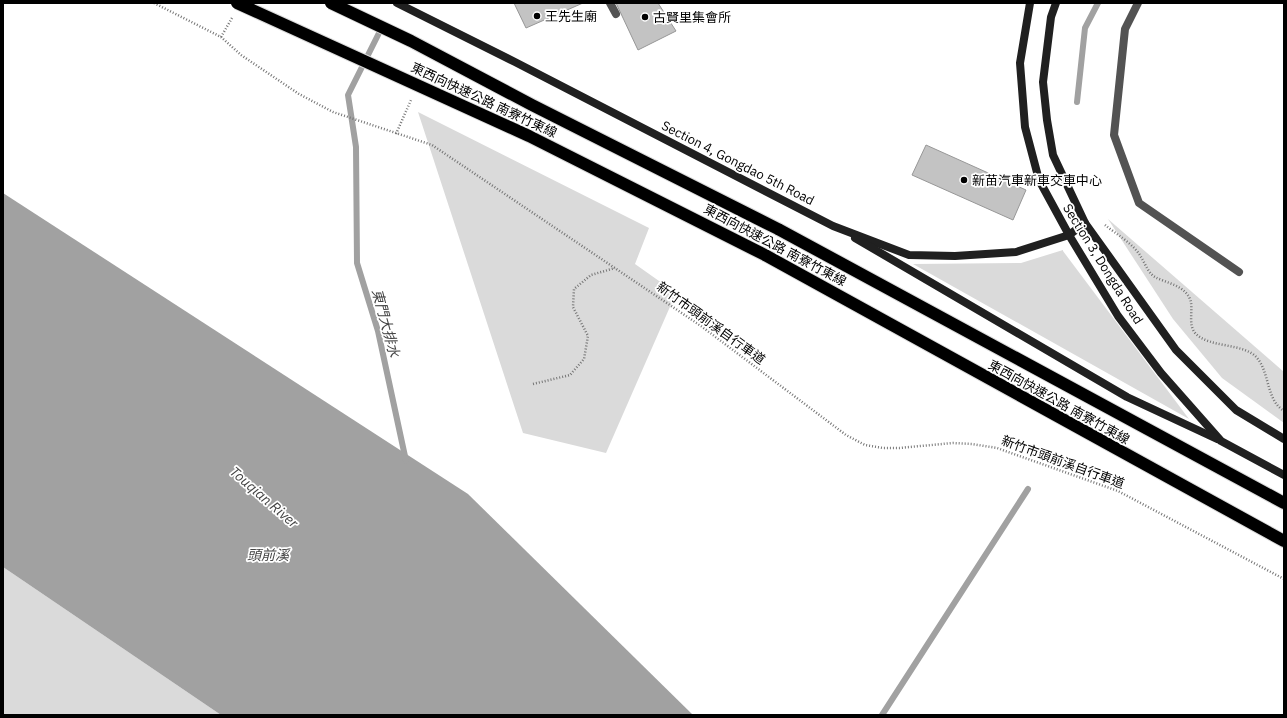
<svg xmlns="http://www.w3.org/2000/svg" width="1287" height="718" font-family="'IBM Plex Sans','Noto Sans TC',sans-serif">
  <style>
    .green { fill: #dadada }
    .water { fill: #a1a1a1 }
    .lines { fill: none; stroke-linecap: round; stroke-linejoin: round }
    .stream { stroke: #a1a1a1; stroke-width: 6 }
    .building { fill: #c3c3c3; stroke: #979797 }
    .highway-casing { stroke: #dbdbdb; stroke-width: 14 }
    .path { stroke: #757575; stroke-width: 2.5; stroke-dasharray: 1 2; stroke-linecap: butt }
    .lane { stroke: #535353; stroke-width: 8 }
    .secondary { stroke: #202020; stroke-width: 8 }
    .highway { stroke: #000; stroke-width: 12 }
    .highway-bridge-casing { stroke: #dbdbdb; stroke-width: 14; stroke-linecap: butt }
    .highway-bridge { stroke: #000; stroke-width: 12 }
    .poi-dot { fill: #000; stroke: #fff; stroke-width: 1.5 }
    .labels { text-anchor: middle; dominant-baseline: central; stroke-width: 3.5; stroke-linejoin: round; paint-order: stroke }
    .poi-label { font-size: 13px; fill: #000; stroke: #fff; text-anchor: start }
    .street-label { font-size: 13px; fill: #000; stroke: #fff }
    .water-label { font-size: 14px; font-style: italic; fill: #424242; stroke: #fff }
  </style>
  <rect width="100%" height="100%" fill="#fff"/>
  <g class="green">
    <polygon points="418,112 649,228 635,264 676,293 606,453 523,433"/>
    <polygon points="1108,219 1284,372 1284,423 1222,378 1173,319"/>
    <polygon points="1063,250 1063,251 1189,419 913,264 1021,263"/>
    <polygon points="3,567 221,715 3,715"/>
  </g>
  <polygon class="water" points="3,193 468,494 693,715 221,715 3,567"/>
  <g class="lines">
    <g class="stream">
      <polyline points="383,25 348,95 356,147 357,263 378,331 406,461"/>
      <polyline points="1077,102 1085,28 1098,3"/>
      <polyline points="882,715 1028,489"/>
    </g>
  </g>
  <g class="building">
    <polygon points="514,3 583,3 526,28"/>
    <polygon points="616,3 658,3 676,31 638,50"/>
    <polygon points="926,145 1026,190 1013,220 912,175"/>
  </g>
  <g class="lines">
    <g class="highway-casing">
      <g id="highway">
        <polyline points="778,229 1284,503"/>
        <polyline points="765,255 1284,541"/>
      </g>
    </g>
    <g class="path">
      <polyline points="154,3 221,37 241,55 299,94 333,112 432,145 701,326 846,435 865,445 883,448 899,448 953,443 972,444 997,448 1118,491 1284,579"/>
      <polyline points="221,37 232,18"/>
      <polyline points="396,134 411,100"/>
      <path d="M1105 225C1116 234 1134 244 1141 257 1145 263 1148 273 1155 277 1166 283 1184 285 1190 299 1194 309 1187 325 1196 334 1210 348 1245 343 1257 358 1270 373 1266 400 1284 411"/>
      <polyline points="533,384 570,375 584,359 588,336 573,307 574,289 591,275 615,268"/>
    </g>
    <g class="lane">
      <polyline points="610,3 616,14"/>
      <polyline points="1138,3 1125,29 1114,135 1139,203 1239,272"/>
    </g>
    <g class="secondary">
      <polyline points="397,3 515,62 833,226 909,255 955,256 1016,252 1069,235 1085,223"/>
      <polyline points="1030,3 1020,63 1025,127 1039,180 1069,235 1118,316 1161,373 1221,441 1284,475"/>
      <polyline points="1056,3 1051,17 1043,82 1047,120 1053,155 1085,223 1176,350 1236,410 1284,439"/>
      <polyline points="855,238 1127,397 1217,439"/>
    </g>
    <use href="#highway" class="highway"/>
    <g class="highway-bridge-casing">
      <g id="highway-bridge">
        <polyline points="237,3 529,136 765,255"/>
        <polyline points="331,3 411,41 532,105 778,229"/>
      </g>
    </g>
    <use href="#highway-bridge" class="highway-bridge"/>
  </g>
  <g class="poi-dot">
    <circle cx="537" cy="16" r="4"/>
    <circle cx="645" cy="17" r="4"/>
    <circle cx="964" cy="180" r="4"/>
  </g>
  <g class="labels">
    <g class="poi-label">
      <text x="545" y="16">王先生廟</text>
      <text x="653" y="17">古賢里集會所</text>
      <text x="972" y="180">新苗汽車新車交車中心</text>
    </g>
    <g class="street-label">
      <text transform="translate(484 100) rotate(25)">東西向快速公路 南寮竹東線</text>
      <text transform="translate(738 163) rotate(27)">Section 4, Gongdao 5th Road</text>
      <text transform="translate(775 245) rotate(28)">東西向快速公路 南寮竹東線</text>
      <text transform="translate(1103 264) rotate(58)">Section 3, Dongda Road</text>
      <text transform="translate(711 323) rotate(36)">新竹市頭前溪自行車道</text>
      <text transform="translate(1059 402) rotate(29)">東西向快速公路 南寮竹東線</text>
      <text transform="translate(1063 462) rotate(20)">新竹市頭前溪自行車道</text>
    </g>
    <g class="water-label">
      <text transform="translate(386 323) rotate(75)">東門大排水</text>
      <text transform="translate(264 497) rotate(41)">Touqian River</text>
      <text x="268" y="555">頭前溪</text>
    </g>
  </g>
  <rect width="1287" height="718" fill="none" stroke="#000000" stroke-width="8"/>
</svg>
